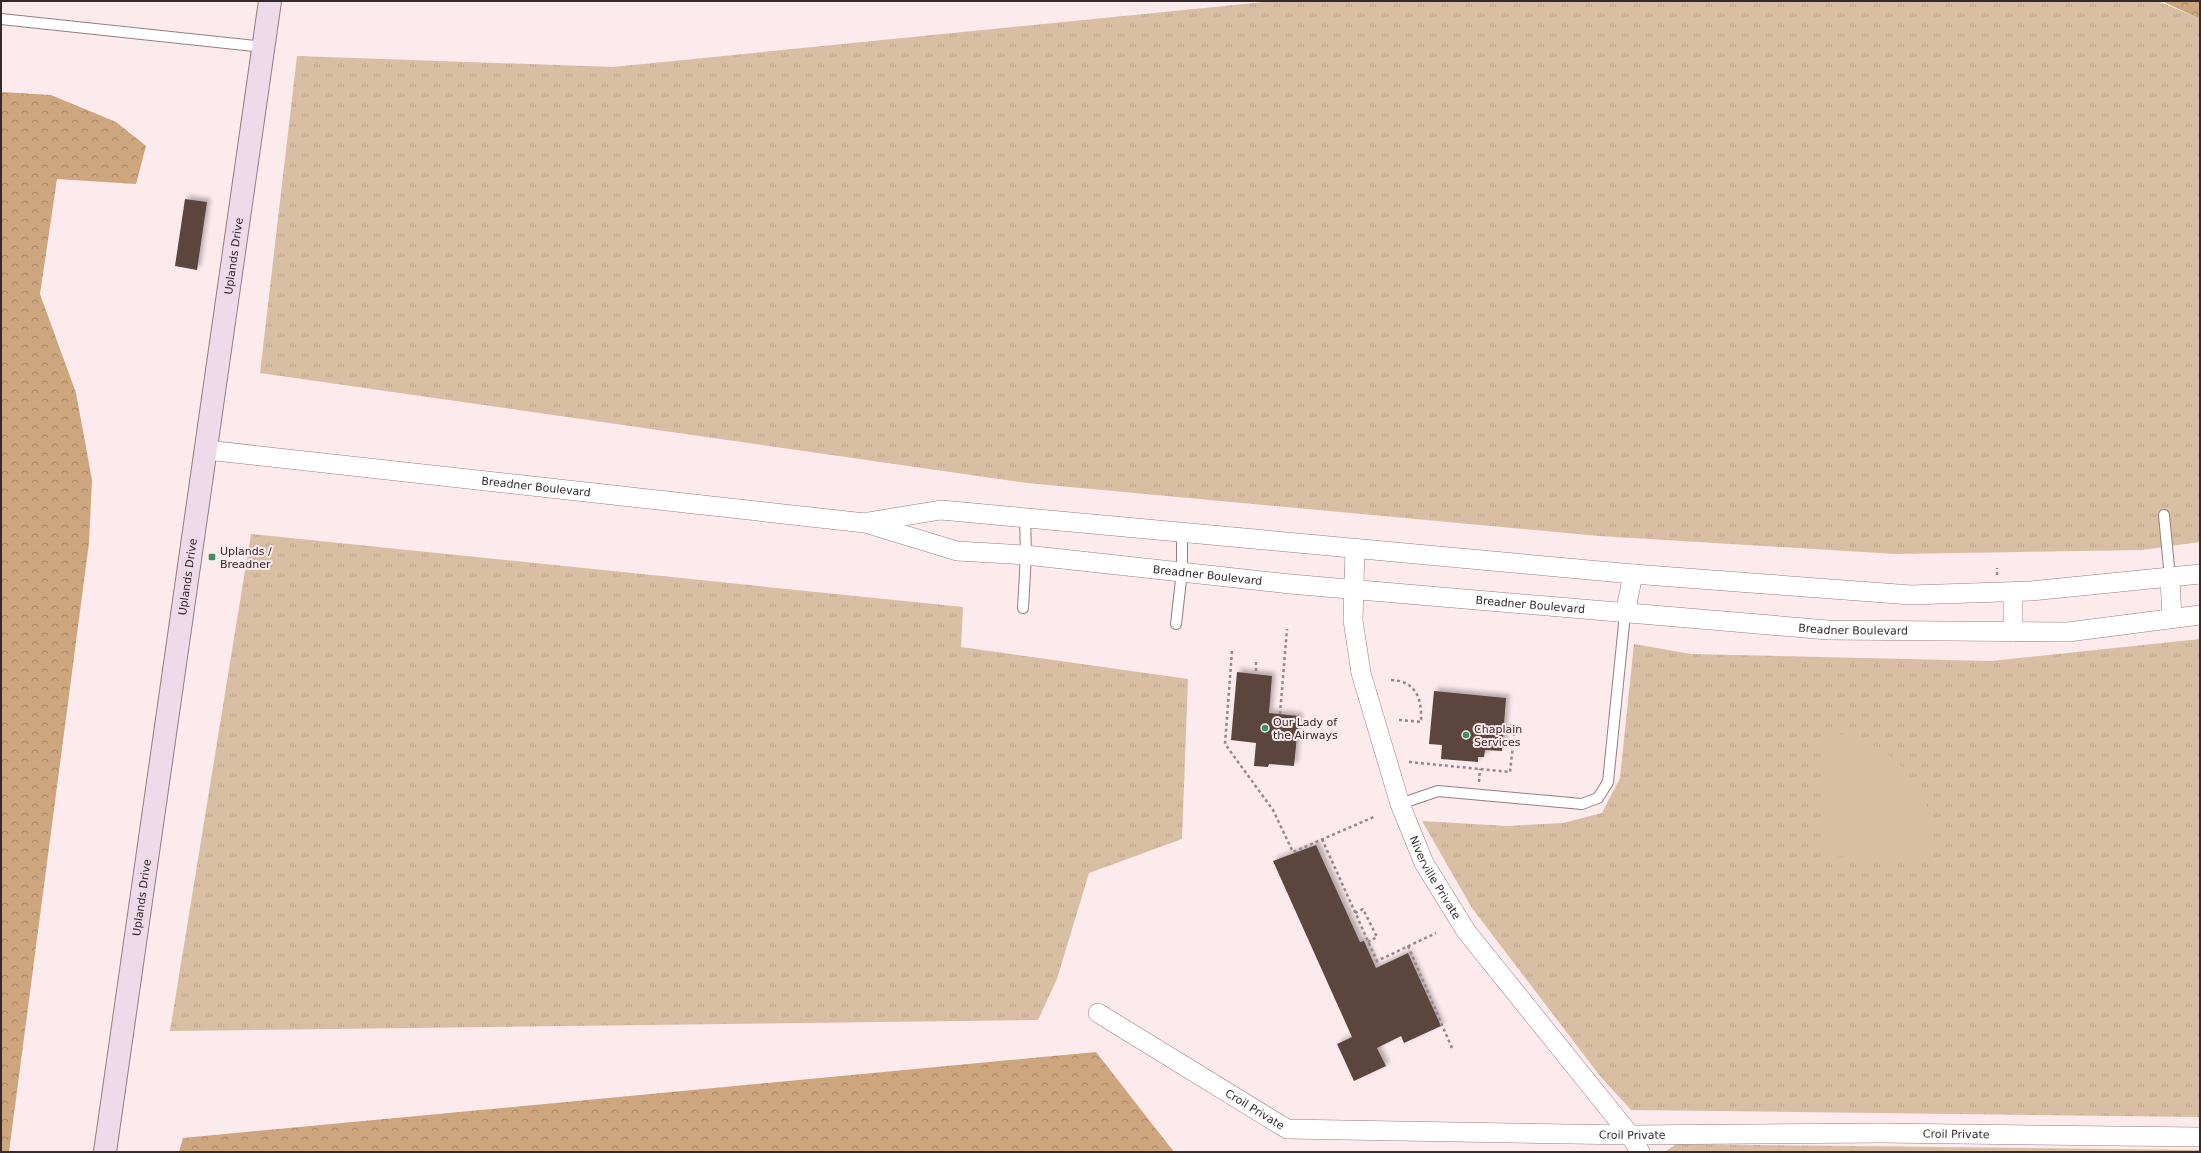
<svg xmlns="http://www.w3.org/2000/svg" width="2201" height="1153" font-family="'DejaVu Sans',sans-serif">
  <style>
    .grass { fill: url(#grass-tufts) }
    .forest { fill: url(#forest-crowns) }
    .park { fill: #d8bea3 }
    .building { fill: #5b453e; filter: url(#shadow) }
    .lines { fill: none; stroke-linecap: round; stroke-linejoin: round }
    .service-casing { stroke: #977d81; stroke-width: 12 }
    .minor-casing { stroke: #977d81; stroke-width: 20 }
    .secondary-casing { stroke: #977d81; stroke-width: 24 }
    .path { stroke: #96878a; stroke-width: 2.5; stroke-dasharray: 3 3; stroke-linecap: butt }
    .service { stroke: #fff; stroke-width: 10 }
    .minor { stroke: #fff; stroke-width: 19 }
    .secondary { stroke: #eedae8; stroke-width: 22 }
    .poi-dot { fill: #3c9164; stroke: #fceaed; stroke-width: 1.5 }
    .labels { text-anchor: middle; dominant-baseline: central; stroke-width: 4; stroke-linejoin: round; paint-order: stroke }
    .street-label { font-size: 11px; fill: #34292b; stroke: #fceaed }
    .poi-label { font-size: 11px; fill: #34292b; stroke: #fceaed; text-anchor: start }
  </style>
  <defs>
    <pattern id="grass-tufts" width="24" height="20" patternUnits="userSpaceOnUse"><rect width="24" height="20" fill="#d8bea3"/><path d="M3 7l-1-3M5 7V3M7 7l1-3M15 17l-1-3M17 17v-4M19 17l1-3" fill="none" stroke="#baa38c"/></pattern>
    <pattern id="forest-crowns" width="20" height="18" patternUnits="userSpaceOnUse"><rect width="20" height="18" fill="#cea67d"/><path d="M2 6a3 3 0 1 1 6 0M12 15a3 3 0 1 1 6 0" fill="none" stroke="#a88767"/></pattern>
    <filter id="shadow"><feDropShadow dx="3.5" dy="-3.5" stdDeviation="2" flood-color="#0004"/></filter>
  </defs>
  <rect width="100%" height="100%" fill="#fceaed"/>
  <g class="grass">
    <polygon points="1274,1 2158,1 2200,19 2200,542 2142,550 1896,554 1599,536 1027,483 260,373 297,56 613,67"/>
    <polygon points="251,534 963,607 961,647 1188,679 1182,839 1089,873 1057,979 1038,1020 170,1031"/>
    <polygon points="2200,639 2200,1117 1631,1110 1600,1076 1472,908 1422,821 1507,826 1563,823 1602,813 1620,778 1634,644 1691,654 1991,661"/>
    <polygon points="1676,1144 2200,1150 2200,1152 1665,1152"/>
  </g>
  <g class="forest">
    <polygon points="2161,1 2200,1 2200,19 2164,2"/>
    <polygon points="1,92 51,95 116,122 146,146 136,184 57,179 40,294 76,393 92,480 89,543 9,1152 1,1152"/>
    <polygon points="1096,1052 1174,1152 179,1152 183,1138"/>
  </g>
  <path class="park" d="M1826 734C1837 734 1849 734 1859 738 1892 752 1925 784 1931 820 1934 835 1933 849 1931 863L1821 855Z"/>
  <g class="building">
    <polygon points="185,199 207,202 197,270 175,266"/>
    <polygon points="1237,672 1272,676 1269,713 1299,716 1294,766 1269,764 1268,767 1254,766 1256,743 1231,740"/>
    <polygon points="1434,691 1506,698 1502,751 1485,750 1484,757 1478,757 1478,762 1441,759 1442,745 1429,744"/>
    <polygon points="1316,845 1360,942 1364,941 1376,968 1408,953 1441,1026 1404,1043 1401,1036 1377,1048 1386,1066 1354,1081 1337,1044 1352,1037 1273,861"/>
  </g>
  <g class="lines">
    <g class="service-casing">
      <g id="service">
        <polyline points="1,19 264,47"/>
        <polyline points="2164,515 2170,578"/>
        <polyline points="1023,608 1026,555 1025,518"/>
        <polyline points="1176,624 1182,571 1182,532"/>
        <polyline points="1400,804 1438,791 1582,804 1598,798 1608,782 1625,614"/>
      </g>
    </g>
    <g class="minor-casing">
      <g id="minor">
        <path id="s1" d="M207 450 865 523 957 551 1026 555 1290 584 1828 630 2068 632 2200 615"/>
        <polyline points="868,522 941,510 1633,574 1911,595 2031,591 2200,574"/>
        <path id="s2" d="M1355 549 1353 620 1361 673 1400 804 1424 863 1466 931 1630 1135 1640 1152"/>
        <polyline points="2170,578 2172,618"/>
        <polyline points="1625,614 1633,574"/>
        <polyline points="2013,632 2013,592"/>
        <path id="s3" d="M1098 1013 1287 1129 1630 1135 1882 1133 2200 1137"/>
      </g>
    </g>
    <g class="secondary-casing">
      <g id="secondary">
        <path id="s4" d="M105 1152 270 1"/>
      </g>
    </g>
    <g class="path">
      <polyline points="1997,575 1997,568"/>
      <polyline points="1232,651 1225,744 1273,810 1293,852 1376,816"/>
      <polyline points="1256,671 1256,662"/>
      <path d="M1391 680C1417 681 1422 700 1421 722"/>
      <polyline points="1280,714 1287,629"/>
      <polyline points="1399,720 1423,722"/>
      <polyline points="1409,762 1510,772 1515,726 1506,725"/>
      <polyline points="1479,782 1480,769"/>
      <polyline points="1322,839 1377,961 1436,933"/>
      <polyline points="1355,913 1363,909 1377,937 1368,942"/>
      <polyline points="1408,946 1452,1048"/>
    </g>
    <use href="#service" class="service"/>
    <use href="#minor" class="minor"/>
    <use href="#secondary" class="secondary"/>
  </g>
  <g class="poi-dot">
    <rect x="208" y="553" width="8" height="8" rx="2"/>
    <circle cx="1265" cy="728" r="4"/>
    <circle cx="1466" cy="735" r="4"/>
  </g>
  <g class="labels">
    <g class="street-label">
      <text stroke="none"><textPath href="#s4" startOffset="905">Uplands Drive</textPath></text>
      <text stroke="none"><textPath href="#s1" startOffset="331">Breadner Boulevard</textPath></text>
      <text stroke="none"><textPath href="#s1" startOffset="1010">Breadner Boulevard</textPath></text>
      <text stroke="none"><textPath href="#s4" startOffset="581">Uplands Drive</textPath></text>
      <text stroke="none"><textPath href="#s1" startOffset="1334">Breadner Boulevard</textPath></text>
      <text stroke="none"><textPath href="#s1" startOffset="1658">Breadner Boulevard</textPath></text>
      <text stroke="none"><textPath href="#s2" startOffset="343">Niverville Private</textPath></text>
      <text stroke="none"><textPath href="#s4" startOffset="257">Uplands Drive</textPath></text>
      <text stroke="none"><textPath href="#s3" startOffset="184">Croil Private</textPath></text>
      <text stroke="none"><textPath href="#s3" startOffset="891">Croil Private</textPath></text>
      <text stroke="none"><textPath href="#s3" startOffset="567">Croil Private</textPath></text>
    </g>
    <g class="poi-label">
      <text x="220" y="551">Uplands /<tspan x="220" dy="13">Breadner</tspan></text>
      <text x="1273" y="722">Our Lady of<tspan x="1273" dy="13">the Airways</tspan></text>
      <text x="1474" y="729">Chaplain<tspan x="1474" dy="13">Services</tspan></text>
    </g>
  </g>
  <rect width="2201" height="1153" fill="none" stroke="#34292b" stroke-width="4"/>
</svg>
